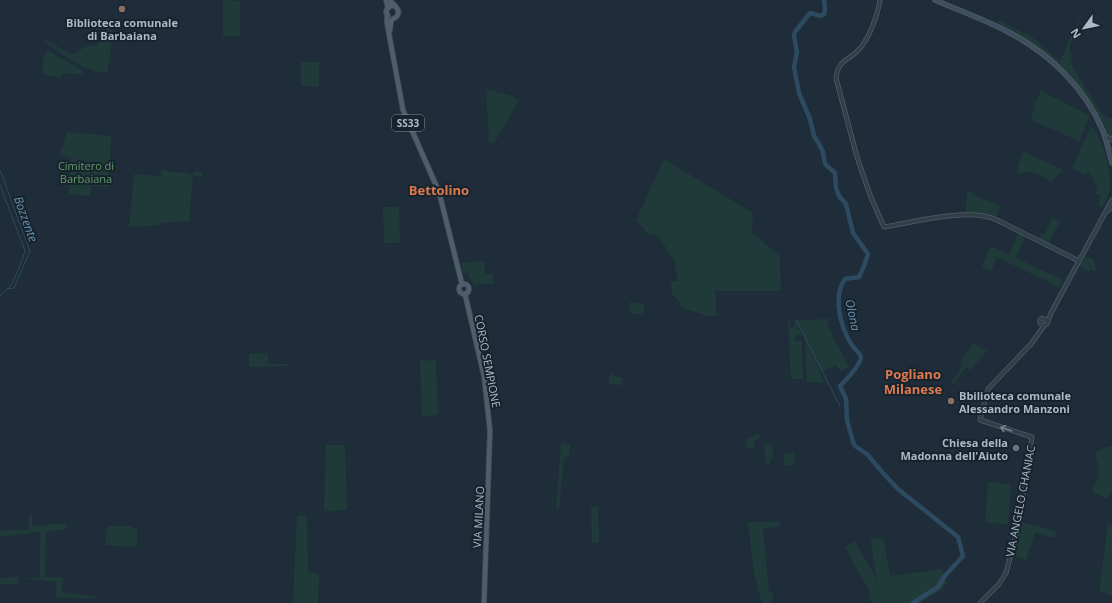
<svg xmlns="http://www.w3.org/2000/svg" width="1112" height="603" font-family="'Open Sans',sans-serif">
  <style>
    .green { fill: #203a39 }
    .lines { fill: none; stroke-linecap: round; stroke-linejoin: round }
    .stream { stroke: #2d4a60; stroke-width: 1 }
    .river { stroke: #2d4a60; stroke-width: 4.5 }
    .tertiary-casing { stroke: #4f5d67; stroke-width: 5 }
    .secondary-casing { stroke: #4f5d67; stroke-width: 5.5 }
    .primary-casing { stroke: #3b4853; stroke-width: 6 }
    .tertiary { stroke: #313f49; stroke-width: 3.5 }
    .secondary { stroke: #3f4e5d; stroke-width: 4 }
    .primary { stroke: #4f5e6a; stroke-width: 4.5 }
    .oneway { stroke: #74838e }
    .education-dot { fill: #8d6e63; stroke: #17242e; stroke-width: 1.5 }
    .worship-dot { fill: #6b7280; stroke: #17242e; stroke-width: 1.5 }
    .labels { text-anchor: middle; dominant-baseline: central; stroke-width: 4; stroke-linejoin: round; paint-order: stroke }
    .shield { fill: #17242e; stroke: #7f8d98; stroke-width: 1 }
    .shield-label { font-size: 10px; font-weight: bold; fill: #abbac6 }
    .poi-label { font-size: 11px; font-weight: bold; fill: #abbac6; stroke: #17242e }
    .park-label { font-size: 11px; fill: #619966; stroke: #17242e }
    .street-label { font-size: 11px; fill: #abbac6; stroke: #17242e }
    .water-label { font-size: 12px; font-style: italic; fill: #6890ae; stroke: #17242e }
    .quarter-label { font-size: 13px; font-weight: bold; fill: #de794f; stroke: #17242e }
  </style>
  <rect width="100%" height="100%" fill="#1e2d39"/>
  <g class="green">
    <polygon points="223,0 240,1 240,34 238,36 223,36"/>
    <polygon points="1081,14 1081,15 1070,45 1072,66 1102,114 1112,119 1112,140 1108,138 1073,80 1060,66 1032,43 998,25 998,23 999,20 1033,38 1060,61"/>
    <path d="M108 27 113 31 108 72H107C101 72 96 72 91 70 79 65 50 48 42 39L43 38 68 53 75 54 83 48 98 44Z"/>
    <path d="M48 51 80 69 85 75 66 73 59 78 56 76 45 75 43 74C43 65 41 57 48 51Z"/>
    <polygon points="301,62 319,62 319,87 301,86"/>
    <polygon points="486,89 513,96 519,101 494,143 489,143"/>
    <polygon points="1041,91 1090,116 1079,141 1031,120 1035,104"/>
    <path d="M1091 127C1102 133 1112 175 1110 188 1109 195 1106 202 1102 208L1099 205 1100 195 1095 194 1098 189C1093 183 1094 176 1088 171L1084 175 1072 168Z"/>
    <polygon points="67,132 111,136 109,187 91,186 90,196 69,194 71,157 60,156"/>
    <path d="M1023 151 1063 170 1051 181C1045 178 1036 171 1030 172 1024 172 1022 174 1016 173Z"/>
    <polygon points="664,159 753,213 752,233 780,256 781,291 715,291 717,316 709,316 681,308 679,301 673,296 670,282 678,281 673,257 671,257 662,241 657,236 648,234 636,220"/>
    <polygon points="161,170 191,174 191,176 193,176 193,172 200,172 202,174 202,177 193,176 189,221 159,223 159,225 129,227 134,174 161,176"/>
    <polygon points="967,189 978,197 1000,206 997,215 995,216 980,213 966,213"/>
    <polygon points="383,207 399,207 400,243 384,243"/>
    <polygon points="1053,218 1060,222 1048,244 1039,239 1042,234 1044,235"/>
    <polygon points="1018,233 1025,237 1016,258 1063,280 1059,287 997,257 991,271 982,267 991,246 1009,254"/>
    <polygon points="1086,256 1094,260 1096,269 1095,272 1090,270 1089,272 1079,266"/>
    <polygon points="484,261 485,274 493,274 493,284 474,285 468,273 463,274 461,263"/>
    <polygon points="630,302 645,304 643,315 629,313"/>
    <polygon points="830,319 827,325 849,367 840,371 836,365 821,372 796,320"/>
    <polygon points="790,320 790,327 794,327 794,320 802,335 795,335 795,341 802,341 803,379 791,379 788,322"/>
    <polygon points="805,341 825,382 807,382"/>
    <polygon points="973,343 987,351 972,368 970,370 966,367 954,384 951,383 963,365 960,363"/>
    <polygon points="268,353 268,364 289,364 289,366 249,367 249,354"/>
    <polygon points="436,360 438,415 422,416 420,361"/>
    <polygon points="611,374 613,374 613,376 622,378 622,385 609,384 609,377"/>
    <polygon points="759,433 760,439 754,441 754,450 745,447 747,439"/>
    <polygon points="561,444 570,445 570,446 569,457 564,457 559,509 556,509"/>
    <polygon points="772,444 773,456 769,464 766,464 764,445"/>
    <polygon points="326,445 345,445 347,510 324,511"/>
    <path d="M1112 446V490L1108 499 1092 492 1099 474 1097 472 1100 468C1091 453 1096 449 1112 446Z"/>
    <polygon points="794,453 795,465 784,466 783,454"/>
    <polygon points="988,482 1011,484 1008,525 985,522"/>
    <polygon points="598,506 599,542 592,543 591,507"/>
    <polygon points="32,515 32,526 66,523 67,529 46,532 45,577 63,577 62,593 96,596 95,599 55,597 57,582 28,579 28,578 40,577 40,532 0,537 0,531 29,529 29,516"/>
    <polygon points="297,516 307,516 308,572 319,573 318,603 293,603"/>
    <polygon points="748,522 780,522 780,526 763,529 769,590 774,595 771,603 762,603 754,574"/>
    <polygon points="1021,522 1057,531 1055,538 1035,533 1026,560 1013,555"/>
    <polygon points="1108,523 1112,526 1112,596 1099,591"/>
    <polygon points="107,526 129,526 137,529 137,547 105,545"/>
    <polygon points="883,537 890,576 942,569 947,583 941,590 920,603 872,603 868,589 845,547 855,541 877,580 870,539"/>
    <polygon points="18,577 18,584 0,584 0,578"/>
  </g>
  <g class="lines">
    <g class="stream">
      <polyline points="0,170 30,251 14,288 7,289"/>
      <path d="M0 185 25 251C22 260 14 284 7 290 4 292 2 293 0 296"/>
      <polyline points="796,320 840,406"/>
    </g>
    <path class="river" d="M824 0 825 10 824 14 821 16 810 13 795 32 794 36 797 52 794 67 799 93 810 119 814 136 818 142 823 152 825 164 835 173 836 188 839 196 846 204 853 233 868 254 864 266 859 277 845 279C833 296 840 325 850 342 853 348 859 352 861 357 860 365 846 380 840 386L846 399 847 420 853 442 855 446 867 454 883 473 898 489 958 537 963 556 944 577 938 587 913 603"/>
    <g class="tertiary-casing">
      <g id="tertiary">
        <path d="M880 0C878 14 870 36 861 47 851 61 838 58 836 78L857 157 870 195 884 227C914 222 969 207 997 220L1079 261"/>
        <polyline points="1105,136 1112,140"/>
        <polyline points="1111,154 1112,150"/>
        <polyline points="1107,211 1112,207"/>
        <polyline points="1047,321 1045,319 1042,318 1040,320 1040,323 1043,326 1047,324 1051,313 1112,200"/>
        <polyline points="980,603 999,584 1006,573 1018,528 1032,437 980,420 988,389 1031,344 1044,326"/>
      </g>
    </g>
    <g class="secondary-casing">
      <path id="secondary" d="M935 0C960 11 986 20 1010 33 1050 54 1085 88 1103 131 1107 142 1109 152 1112 163"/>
    </g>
    <g class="primary-casing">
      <g id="primary">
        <polyline points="386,0 388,8"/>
        <polyline points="387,15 387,23 403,110 439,192 462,284"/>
        <path d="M388 16 386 12C387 7 391 5 395 6"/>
        <path d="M390 30 391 21C392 19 394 18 396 17 403 11 393 5 390 0"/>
        <circle cx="464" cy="289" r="5"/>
        <polyline points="465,294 484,376 490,431 484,603"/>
      </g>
    </g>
    <use href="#tertiary" class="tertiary"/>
    <use href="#secondary" class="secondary"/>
    <use href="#primary" class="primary"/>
  </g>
  <defs><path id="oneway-shaft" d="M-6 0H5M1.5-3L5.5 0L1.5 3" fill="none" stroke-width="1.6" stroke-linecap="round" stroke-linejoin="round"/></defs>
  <use class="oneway" href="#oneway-shaft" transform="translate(1006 429) rotate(-163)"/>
  <g class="education-dot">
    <circle cx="122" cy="9" r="4"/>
    <circle cx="951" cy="401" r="4"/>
  </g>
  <circle class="worship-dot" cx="1016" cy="448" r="4"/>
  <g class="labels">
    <rect class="shield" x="392" y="115" width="32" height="16" rx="3"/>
    <g class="shield-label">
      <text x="408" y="123">SS33</text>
    </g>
    <g class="poi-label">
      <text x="122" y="22">Biblioteca comunale<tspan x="122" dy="13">di Barbaiana</tspan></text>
      <text x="959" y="395" text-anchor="start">Bbilioteca comunale<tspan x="959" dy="13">Alessandro Manzoni</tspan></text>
      <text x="1008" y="442" text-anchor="end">Chiesa della<tspan x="1008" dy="13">Madonna dell'Aiuto</tspan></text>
    </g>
    <g class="park-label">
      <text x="86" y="165">Cimitero di<tspan x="86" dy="13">Barbaiana</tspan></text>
    </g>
    <g class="street-label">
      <text transform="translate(488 361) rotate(79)">CORSO SEMPIONE</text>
      <text transform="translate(1020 501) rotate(-79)">VIA ANGELO CHANIAC</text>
      <text transform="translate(478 517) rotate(-87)">VIA MILANO</text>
    </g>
    <g class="water-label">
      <text transform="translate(26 219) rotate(70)">Bozzente</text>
      <text transform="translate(853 315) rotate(78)">Olona</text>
    </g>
    <g class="quarter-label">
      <text x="439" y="190">Bettolino</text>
      <text x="913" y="374">Pogliano<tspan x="913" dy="15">Milanese</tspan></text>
    </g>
  </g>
  <g transform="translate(1084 28) rotate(237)" stroke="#17242e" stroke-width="3" paint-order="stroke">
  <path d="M0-3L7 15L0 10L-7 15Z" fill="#abbac6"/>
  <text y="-6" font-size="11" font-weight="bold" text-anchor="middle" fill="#abbac6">N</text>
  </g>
</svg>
